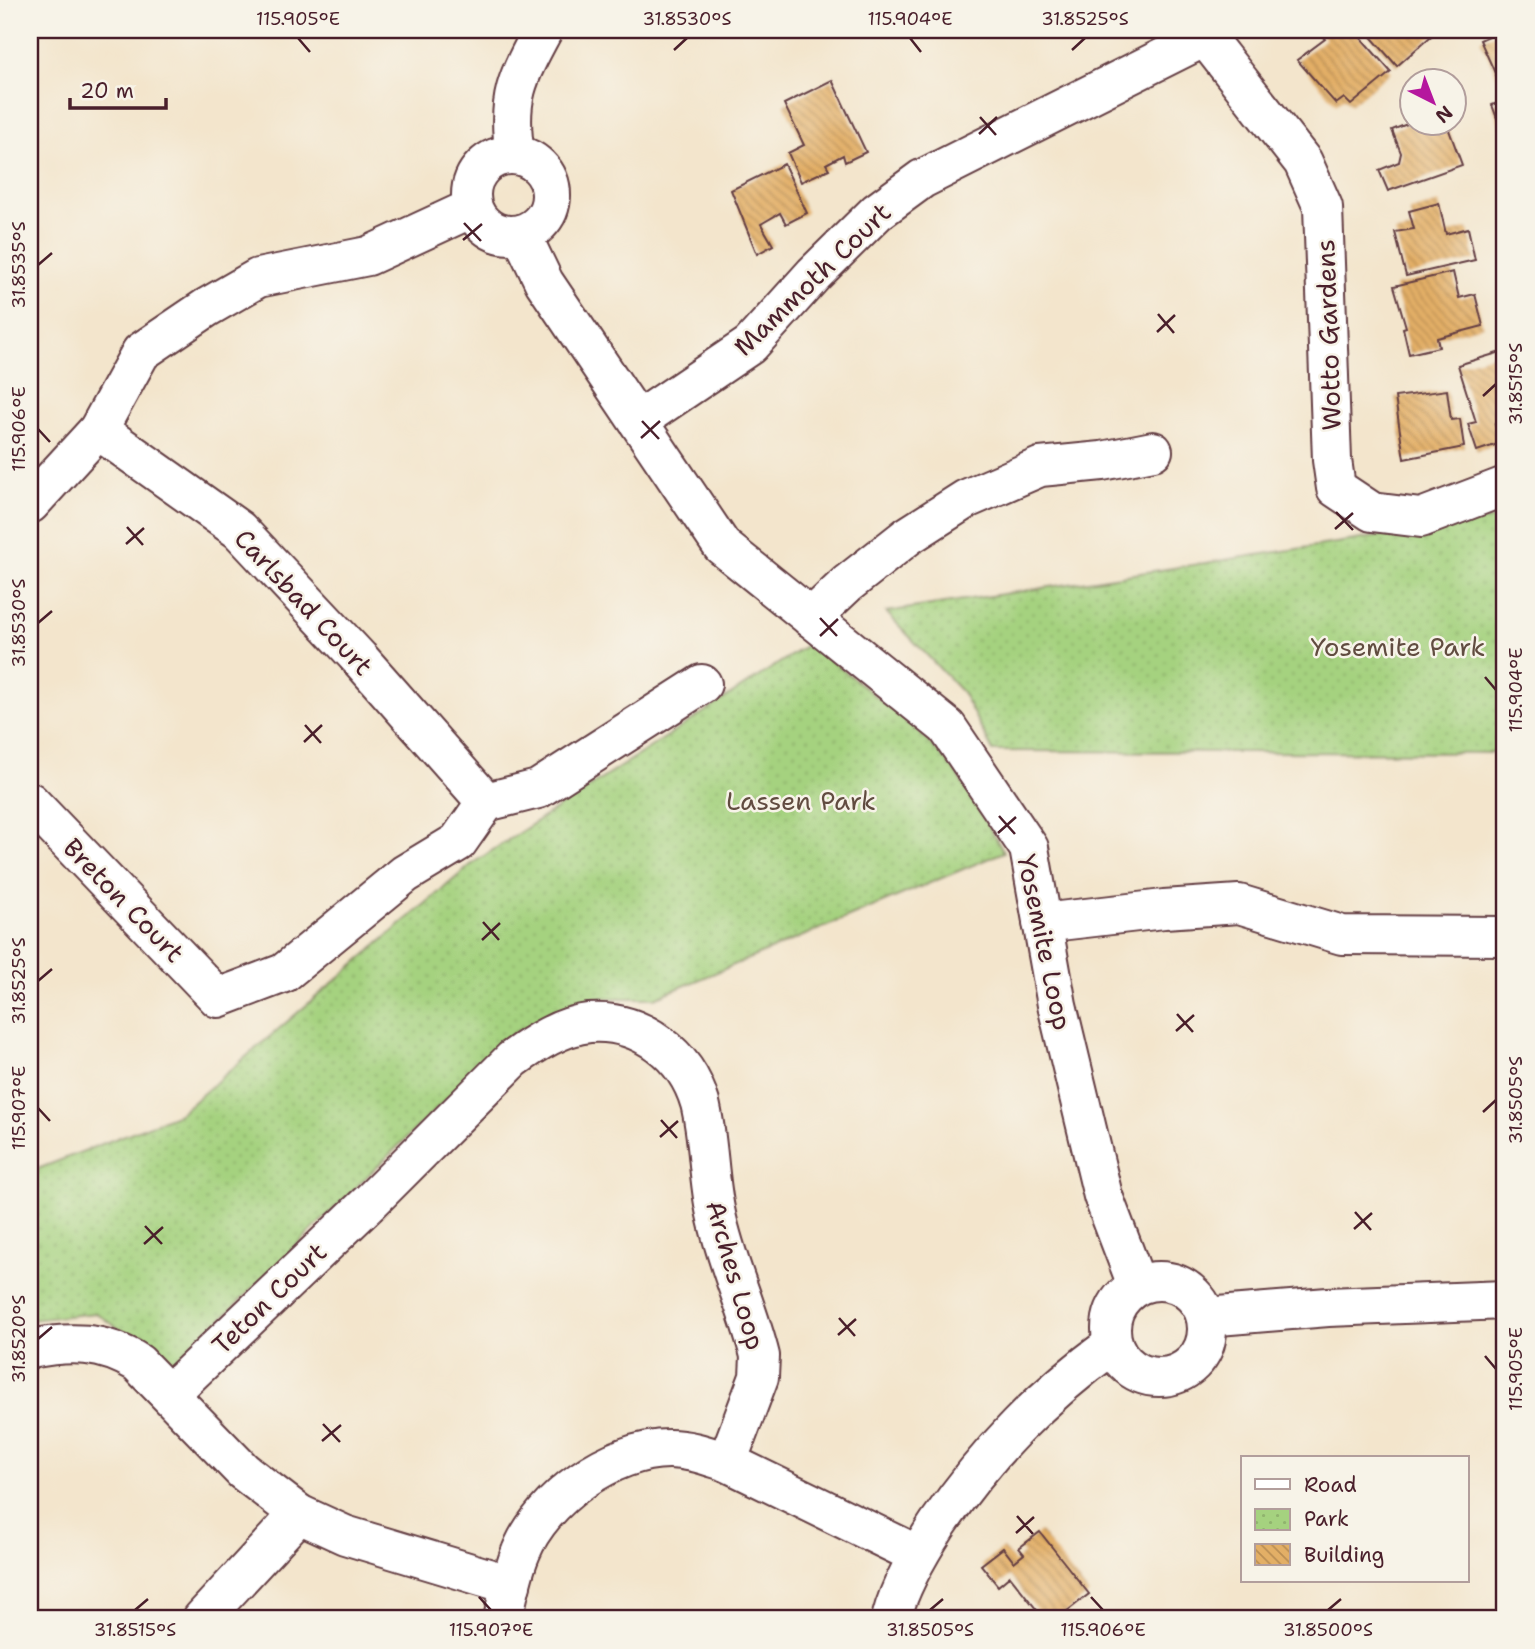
<svg xmlns="http://www.w3.org/2000/svg" width="1535" height="1649" font-family="'Shantell Sans',sans-serif">
  <style>
    .park { fill: url(#park-dots); stroke: #787855; stroke-width: 2 }
    .building { fill: url(#building-back-hatch) }
    .lines { fill: none; stroke-linecap: round; stroke-linejoin: round }
    .minor-casing { stroke: #633d43; stroke-width: 42 }
    .minor { stroke: #fff; stroke-width: 38 }
    .ticks { fill: none; stroke: #4a1f2b; stroke-width: 2.5 }
    .labels { text-anchor: middle; dominant-baseline: central; stroke-width: 5; stroke-linejoin: round; paint-order: stroke }
    .street-label { font-size: 26px; fill: #4a1f2b; stroke: #f7f3e8 }
    .park-label { font-size: 26px; fill: #614c40; stroke: #f7f3e8 }
    .neatline { fill: none; stroke: #4a1f2b; stroke-width: 2.5 }
    .ticks-label { font-size: 18px; text-anchor: middle; fill: #4a1f2b }
  </style>
  <defs>
    <pattern id="park-dots" width="8" height="8" patternUnits="userSpaceOnUse" patternTransform="scale(1.75)"><rect width="8" height="8" fill="#a5d27f"/><path d="M2 2h.1M6 6h.1" fill="none" stroke="#90b46e" stroke-width="1.8" stroke-linecap="round"/></pattern>
    <pattern id="building-back-hatch" width="6" height="6" patternUnits="userSpaceOnUse" patternTransform="scale(1.75)"><rect width="6" height="6" fill="#e3af66"/><path d="M-1 5l2 2M0 0l6 6M5-1l2 2" fill="none" stroke="#ba8e54"/></pattern>
  </defs>
  <rect width="100%" height="100%" fill="#f7f3e8"/>
  <filter id="ink" filterUnits="userSpaceOnUse"><feTurbulence type="fractalNoise" baseFrequency=".0143" numOctaves="2"/><feDisplacementMap in="SourceGraphic" scale="14" xChannelSelector="R" yChannelSelector="G"/><feConvolveMatrix kernelMatrix="1 2 1 2 8 2 1 2 1" color-interpolation-filters="sRGB"/></filter>
  <filter id="wash" filterUnits="userSpaceOnUse"><feTurbulence type="fractalNoise" baseFrequency=".00686" numOctaves="4" result="noise"/><feDisplacementMap in="SourceGraphic" scale="28" xChannelSelector="R" yChannelSelector="G"/><feGaussianBlur stdDeviation="1.57" result="paint"/><feColorMatrix in="noise" values="0 0 0 0 0 0 0 0 0 0 0 0 0 0 0 0 0 1.4 0 .05"/><feComposite in="paint" operator="in"/></filter>
  <g filter="url(#wash)">
    <rect width="100%" height="100%" fill="#f3e5cc"/>
    <g class="park">
      <polygon points="1505,517 1505,753 993,751 962,692 886,612"/>
      <polygon points="810,643 917,730 952,766 1004,852 655,998 595,998 515,1032 173,1366 96,1313 30,1320 30,1172 179,1114 473,863"/>
    </g>
    <g id="blocks">
      <g class="building">
        <polygon points="1317,30 1354,30 1391,72 1351,105 1344,98 1336,104 1297,60 1325,39"/>
        <polygon points="1365,30 1438,30 1397,66"/>
        <polygon points="1502,30 1505,30 1505,95 1480,40"/>
        <polygon points="832,80 866,152 845,162 843,155 826,164 829,169 801,182 788,153 804,145 784,104"/>
        <polygon points="1505,100 1505,139 1492,105"/>
        <polygon points="1412,122 1446,122 1462,165 1388,191 1379,170 1399,162 1401,153 1392,130"/>
        <polygon points="784,164 807,213 786,224 780,213 761,224 773,245 757,254 731,190"/>
        <polygon points="1439,203 1446,234 1468,228 1475,260 1406,276 1395,232 1414,229 1409,211"/>
        <polygon points="1453,272 1459,298 1475,294 1483,326 1437,338 1439,347 1409,354 1403,328 1406,327 1394,286"/>
        <polygon points="1501,352 1505,366 1505,427 1501,429 1499,422 1495,424 1501,443 1477,451 1468,424 1476,422 1458,365"/>
        <polygon points="1447,390 1451,420 1460,419 1464,447 1404,459 1395,397"/>
        <polygon points="1040,1532 1089,1594 1057,1619 1044,1619 1010,1576 998,1586 981,1565 1003,1548 1014,1562 1024,1554 1019,1548"/>
      </g>
    </g>
  </g>
  <g filter="url(#ink)">
    <use href="#blocks" fill-opacity="0" stroke="#633d43" stroke-width="2"/>
    <g class="lines">
      <g class="minor-casing">
        <g id="minor">
          <polyline points="1205,37 1303,162 1323,207 1332,460 1336,488 1372,512 1421,518 1505,486"/>
          <path d="M515 154C506 99 517 78 543 30"/>
          <circle cx="511" cy="195" r="40"/>
          <polyline points="521,234 544,282 722,546 947,727 1029,848 1057,1005 1103,1196 1137,1285"/>
          <polyline points="639,420 750,345 814,274 877,212 922,179 1205,37 1214,30"/>
          <polyline points="98,430 239,530 359,658 486,802"/>
          <polyline points="30,504 98,430 141,352 206,308 258,278 368,256 472,208"/>
          <polyline points="811,618 847,584 908,536 966,499 1040,467 1102,461 1153,451"/>
          <polyline points="30,802 218,998 284,973 405,874 458,842 486,802 538,789 702,684"/>
          <polyline points="1042,923 1164,909 1239,904 1342,935 1505,936"/>
          <circle cx="1159" cy="1329" r="48"/>
          <polyline points="1206,1317 1328,1307 1505,1300"/>
          <path d="M30 1349C70 1341 103 1341 138 1363L243 1471 299 1514 345 1535 511 1585"/>
          <path d="M169 1394 370 1202 513 1059C535 1043 561 1026 589 1023 641 1019 686 1055 700 1103 709 1139 708 1178 716 1214 726 1262 748 1308 760 1356L759 1377 727 1462"/>
          <polyline points="202,1619 299,1514"/>
          <path d="M503 1619C508 1597 512 1573 521 1552 542 1499 612 1449 669 1449 690 1449 708 1456 727 1462L918 1555"/>
          <path d="M891 1619C900 1585 919 1553 938 1524 988 1451 1041 1397 1112 1345"/>
        </g>
      </g>
      <use href="#minor" class="minor"/>
    </g>
  </g>
  <path class="ticks" d="M298 38 310 52M910 38 921 52M674 50 687 38M1072 50 1085 38M980 117 996 135M979 134 997 117M464 223 481 241M463 240 482 224M38 265 52 253M1158 314 1174 333M1157 332 1175 315M1483 396 1496 384M642 421 659 439M38 429 50 442M641 438 660 421M1336 512 1353 530M127 527 143 545M1335 529 1353 513M126 544 144 528M820 618 837 636M38 623 52 611M820 636 838 619M1485 677 1496 690M305 725 321 743M304 742 322 725M999 816 1015 834M998 833 1016 817M483 922 499 940M482 940 500 923M38 981 52 969M1177 1014 1193 1032M1176 1031 1194 1015M38 1108 50 1121M1483 1112 1496 1100M661 1120 677 1138M660 1137 678 1121M1355 1212 1371 1230M145 1226 162 1244M1354 1229 1372 1213M144 1244 163 1227M839 1318 855 1336M838 1335 856 1319M38 1339 52 1327M1485 1356 1496 1369M323 1424 340 1442M322 1441 341 1425M1017 1516 1033 1534M1016 1533 1034 1517M479 1597 491 1610M1091 1597 1103 1610M135 1610 148 1599M930 1610 943 1599M1328 1610 1341 1599"/>
  <g class="labels">
    <g class="street-label">
      <text transform="translate(812 279) rotate(-44)">Mammoth Court</text>
      <text transform="translate(1328 335) rotate(-92)">Wotto Gardens</text>
      <text transform="translate(304 602) rotate(47)">Carlsbad Court</text>
      <text transform="translate(124 900) rotate(46)">Breton Court</text>
      <text transform="translate(1045 942) rotate(78)">Yosemite Loop</text>
      <text transform="translate(736 1275) rotate(74)">Arches Loop</text>
      <text transform="translate(269 1298) rotate(-44)">Teton Court</text>
    </g>
    <g class="park-label">
      <text x="1398" y="646">Yosemite Park</text>
      <text x="801" y="800">Lassen Park</text>
    </g>
  </g>
  <rect width="1535" height="1649" fill="none" stroke="#f7f3e8" stroke-width="77"/>
  <rect x="1241" y="1456" width="228" height="126" fill="#f7f3e8" stroke="#b29e9c" stroke-width="2"/>
  <rect x="1255" y="1479" width="35" height="10" fill="#ffffff" stroke="#b29e9c" stroke-width="2"/>
  <text x="1304" y="1492" font-size="21" fill="#4a1f2b">Road</text>
  <rect x="1255" y="1509" width="35" height="21" fill="url(#park-dots)" stroke="#b29e9c" stroke-width="2"/>
  <text x="1304" y="1526" font-size="21" fill="#4a1f2b">Park</text>
  <rect x="1255" y="1544" width="35" height="21" fill="url(#building-back-hatch)" stroke="#b29e9c" stroke-width="2"/>
  <text x="1304" y="1562" font-size="21" fill="#4a1f2b">Building</text>
  <g transform="translate(1433 102) rotate(138)"><circle r="33" fill="#f7f3e8" stroke="#b29e9c" stroke-width="2"/>
  <path d="M0-5L12 26L0 18L-12 26Z" fill="#b5179e"/>
  <text y="-10" font-size="19" font-weight="bold" text-anchor="middle" fill="#4a1f2b">N</text>
  </g>
  <path d="M70 98v10h96v-10" fill="none" stroke="#4a1f2b" stroke-width="3.5"/>
  <text x="80" y="98" font-size="21" fill="#4a1f2b" stroke="#f7f3e8" stroke-width="5" paint-order="stroke">20 m</text>
  <rect x="38" y="38" width="1458" height="1572" class="neatline"/>
  <g class="ticks-label">
    <text x="298" y="25">115.905°E</text>
    <text x="687" y="25">31.8530°S</text>
    <text x="910" y="25">115.904°E</text>
    <text x="1085" y="25">31.8525°S</text>
    <text transform="translate(19 265) rotate(-90)" y="6">31.8535°S</text>
    <text transform="translate(1516 384) rotate(-90)" y="6">31.8515°S</text>
    <text transform="translate(19 429) rotate(-90)" y="6">115.906°E</text>
    <text transform="translate(19 623) rotate(-90)" y="6">31.8530°S</text>
    <text transform="translate(1516 690) rotate(-90)" y="6">115.904°E</text>
    <text transform="translate(19 981) rotate(-90)" y="6">31.8525°S</text>
    <text transform="translate(1516 1100) rotate(-90)" y="6">31.8505°S</text>
    <text transform="translate(19 1108) rotate(-90)" y="6">115.907°E</text>
    <text transform="translate(19 1339) rotate(-90)" y="6">31.8520°S</text>
    <text transform="translate(1516 1369) rotate(-90)" y="6">115.905°E</text>
    <text x="135" y="1636">31.8515°S</text>
    <text x="491" y="1636">115.907°E</text>
    <text x="930" y="1636">31.8505°S</text>
    <text x="1103" y="1636">115.906°E</text>
    <text x="1328" y="1636">31.8500°S</text>
  </g>
</svg>
